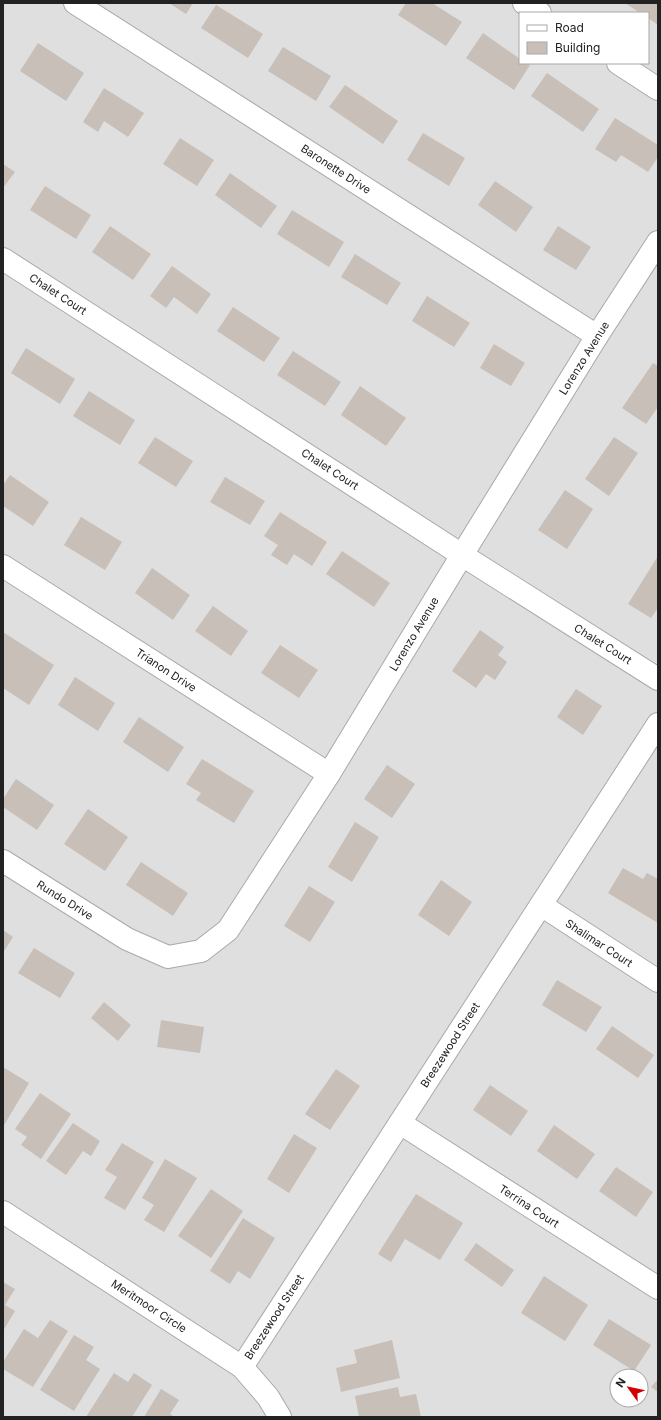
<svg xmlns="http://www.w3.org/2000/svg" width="661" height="1420" font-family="Inter,sans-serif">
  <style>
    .residential { fill: #e0dfdf; fill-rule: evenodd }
    .building { fill: #c7bfb8 }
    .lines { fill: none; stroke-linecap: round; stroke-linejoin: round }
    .minor-casing { stroke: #a9a9a9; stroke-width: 24 }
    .minor { stroke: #fff; stroke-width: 22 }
    .labels { text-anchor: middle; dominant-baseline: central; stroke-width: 3; stroke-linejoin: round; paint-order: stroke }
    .street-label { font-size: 11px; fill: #222; stroke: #fff }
  </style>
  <rect width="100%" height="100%" fill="#f2efe9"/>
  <path class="residential" d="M3 3H658V1417H3ZM520 13H648V63H520ZM617 1376H641V1400H617Z"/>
  <g class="building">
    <polygon points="169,3 193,3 186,14"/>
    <polygon points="406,3 432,3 462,22 446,46 398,15"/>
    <polygon points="625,3 658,3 658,25 648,18 648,13 640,13"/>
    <polygon points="216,5 263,34 248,58 201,28"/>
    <polygon points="483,33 520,59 520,63 526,63 530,65 514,90 466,58"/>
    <polygon points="38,43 84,73 66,101 20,71"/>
    <polygon points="283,47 331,76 316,101 268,71"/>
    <polygon points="547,73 599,109 583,132 531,96"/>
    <polygon points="345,85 398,121 383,144 329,107"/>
    <polygon points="104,88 144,113 128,137 104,121 98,132 83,122"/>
    <polygon points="615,118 658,145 658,157 648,172 621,155 616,162 595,149"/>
    <polygon points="423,133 465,158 449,186 407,160"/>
    <polygon points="180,138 214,160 197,186 163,164"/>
    <polygon points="3,164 15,172 3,188"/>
    <polygon points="230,173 277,206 261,228 215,195"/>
    <polygon points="495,181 533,207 516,232 478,205"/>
    <polygon points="45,186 91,215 76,239 30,210"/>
    <polygon points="292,210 344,242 329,267 277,234"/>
    <polygon points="110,226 151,254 133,280 92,252"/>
    <polygon points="558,226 591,247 576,270 543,250"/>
    <polygon points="355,254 401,283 387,305 341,277"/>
    <polygon points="172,266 211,294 197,314 174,297 166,308 150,296"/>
    <polygon points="427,296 470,323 454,347 412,321"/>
    <polygon points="233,307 280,338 264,362 217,331"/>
    <polygon points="494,344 525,363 511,386 480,368"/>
    <polygon points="26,348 75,379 60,404 11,373"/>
    <polygon points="293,351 341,382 325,406 277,375"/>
    <polygon points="653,363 658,366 658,407 646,424 622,408"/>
    <polygon points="360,386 406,418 386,446 341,415"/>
    <polygon points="89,391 135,420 120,445 73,416"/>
    <polygon points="155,437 193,461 176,487 138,463"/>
    <polygon points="614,437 638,453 609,496 585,479"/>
    <polygon points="10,475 49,502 33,526 3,506 3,485"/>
    <polygon points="225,477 265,501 250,525 210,502"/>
    <polygon points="565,490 593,509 567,549 538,530"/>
    <polygon points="280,512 327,542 312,566 294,554 287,565 271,555 278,545 264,536"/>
    <polygon points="81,517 122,542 105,570 64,545"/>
    <polygon points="342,551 390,583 374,607 326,574"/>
    <polygon points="658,556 658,608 651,618 628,604"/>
    <polygon points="152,568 190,595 173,620 135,593"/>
    <polygon points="213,606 248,631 231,656 195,631"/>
    <polygon points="480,630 504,647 498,655 507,662 495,680 486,674 476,688 452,671"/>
    <polygon points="3,632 54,665 29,705 3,688"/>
    <polygon points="280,645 318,670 299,698 261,673"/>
    <polygon points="75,677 115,703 98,731 58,705"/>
    <polygon points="576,689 602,706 583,735 557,717"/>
    <polygon points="139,717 184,747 168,772 123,742"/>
    <polygon points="202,759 254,791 234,823 196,800 201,793 186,784"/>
    <polygon points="387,765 415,784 392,818 364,799"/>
    <polygon points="16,779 54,805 37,830 3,807 3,799"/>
    <polygon points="88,809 128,837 105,871 64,844"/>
    <polygon points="355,822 379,837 352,882 328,867"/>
    <polygon points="141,862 188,893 173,916 126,885"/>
    <polygon points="623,868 643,879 647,873 658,879 658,923 608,893"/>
    <polygon points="441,880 472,902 449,936 418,915"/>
    <polygon points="309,886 335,902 310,942 284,926"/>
    <polygon points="3,930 13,937 3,953"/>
    <polygon points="34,948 75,973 60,998 18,973"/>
    <polygon points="557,980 602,1007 586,1032 542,1005"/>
    <polygon points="104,1002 131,1025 118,1041 91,1018"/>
    <polygon points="161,1020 204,1027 200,1053 157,1047"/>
    <polygon points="612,1026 654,1055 638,1078 596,1049"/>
    <polygon points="3,1067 29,1083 3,1127"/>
    <polygon points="336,1069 360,1086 330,1130 305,1114"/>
    <polygon points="490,1085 528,1111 511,1136 473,1110"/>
    <polygon points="40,1093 71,1114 41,1159 21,1145 27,1137 15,1129"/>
    <polygon points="73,1123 100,1141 91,1156 83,1151 66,1175 46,1161"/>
    <polygon points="554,1125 595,1154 577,1179 537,1151"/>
    <polygon points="294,1134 317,1148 289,1193 267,1179"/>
    <polygon points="122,1143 154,1162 125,1210 104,1198 117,1177 105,1170"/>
    <polygon points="165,1159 197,1178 164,1232 144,1220 154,1205 142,1198"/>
    <polygon points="616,1167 653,1192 636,1217 599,1191"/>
    <polygon points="211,1189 243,1211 211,1258 178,1236"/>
    <polygon points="416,1194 463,1223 440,1260 405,1239 391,1262 378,1254"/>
    <polygon points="243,1218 275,1238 250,1279 238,1271 230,1284 210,1271"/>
    <polygon points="476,1243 514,1270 502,1287 464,1260"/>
    <polygon points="544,1276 588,1305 565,1341 521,1313"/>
    <polygon points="3,1282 15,1289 5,1305 15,1311 3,1331"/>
    <polygon points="609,1319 651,1345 634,1371 593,1345"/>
    <polygon points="50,1320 68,1331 33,1387 3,1369 3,1362 24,1329 38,1338"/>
    <polygon points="74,1335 94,1347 86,1360 100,1369 74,1411 40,1390"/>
    <polygon points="392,1340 400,1378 341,1392 336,1368 357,1363 354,1350"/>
    <polygon points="114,1373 128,1382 134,1373 152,1385 132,1417 86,1417"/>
    <polygon points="658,1379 658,1392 651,1387"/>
    <polygon points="398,1387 400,1397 416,1394 421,1417 359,1417 355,1396"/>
    <polygon points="161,1389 179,1400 170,1414 175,1417 144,1417"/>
  </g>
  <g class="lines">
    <g class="minor-casing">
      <g id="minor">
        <polyline points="75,3 597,336"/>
        <polyline points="524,3 540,13"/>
        <polyline points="618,63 658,89"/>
        <polyline points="3,259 462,555 658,679"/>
        <polyline points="3,566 329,774"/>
        <polyline points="3,861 127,939 168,957 201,951 228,930 329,774 462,555 597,336 658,242"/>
        <polyline points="541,905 658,981"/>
        <polyline points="400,1123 658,1288"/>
        <polyline points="3,1212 242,1367 268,1397 280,1417"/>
        <polyline points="242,1367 658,724"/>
      </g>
    </g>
    <use href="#minor" class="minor"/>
  </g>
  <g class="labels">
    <g class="street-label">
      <text transform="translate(336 169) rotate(33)">Baronette Drive</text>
      <text transform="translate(58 294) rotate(33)">Chalet Court</text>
      <text transform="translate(584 358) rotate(-58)">Lorenzo Avenue</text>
      <text transform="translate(330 469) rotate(33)">Chalet Court</text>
      <text transform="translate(414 634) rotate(-59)">Lorenzo Avenue</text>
      <text transform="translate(603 644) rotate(32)">Chalet Court</text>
      <text transform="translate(166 670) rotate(33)">Trianon Drive</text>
      <text transform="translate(65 900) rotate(32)">Rundo Drive</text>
      <text transform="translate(599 943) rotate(33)">Shalimar Court</text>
      <text transform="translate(450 1045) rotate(-57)">Breezewood Street</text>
      <text transform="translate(529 1206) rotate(33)">Terrina Court</text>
      <text transform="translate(149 1306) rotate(33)">Meritmoor Circle</text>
      <text transform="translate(274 1317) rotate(-57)">Breezewood Street</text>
    </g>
  </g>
  <rect width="661" height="1420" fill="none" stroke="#222222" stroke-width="8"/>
  <rect x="519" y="12" width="130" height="52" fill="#ffffff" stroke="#a7a7a7"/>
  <rect x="527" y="25" width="20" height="6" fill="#ffffff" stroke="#a7a7a7"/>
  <text x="555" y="32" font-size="12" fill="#222222">Road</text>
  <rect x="527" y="42" width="20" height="12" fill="#c7bfb8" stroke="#a7a7a7"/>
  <text x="555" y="52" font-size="12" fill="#222222">Building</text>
  <g transform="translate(629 1388) rotate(303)"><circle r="19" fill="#ffffff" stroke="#a7a7a7"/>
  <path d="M0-3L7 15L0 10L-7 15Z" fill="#d40000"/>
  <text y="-6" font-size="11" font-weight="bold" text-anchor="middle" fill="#222222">N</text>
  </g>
</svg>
